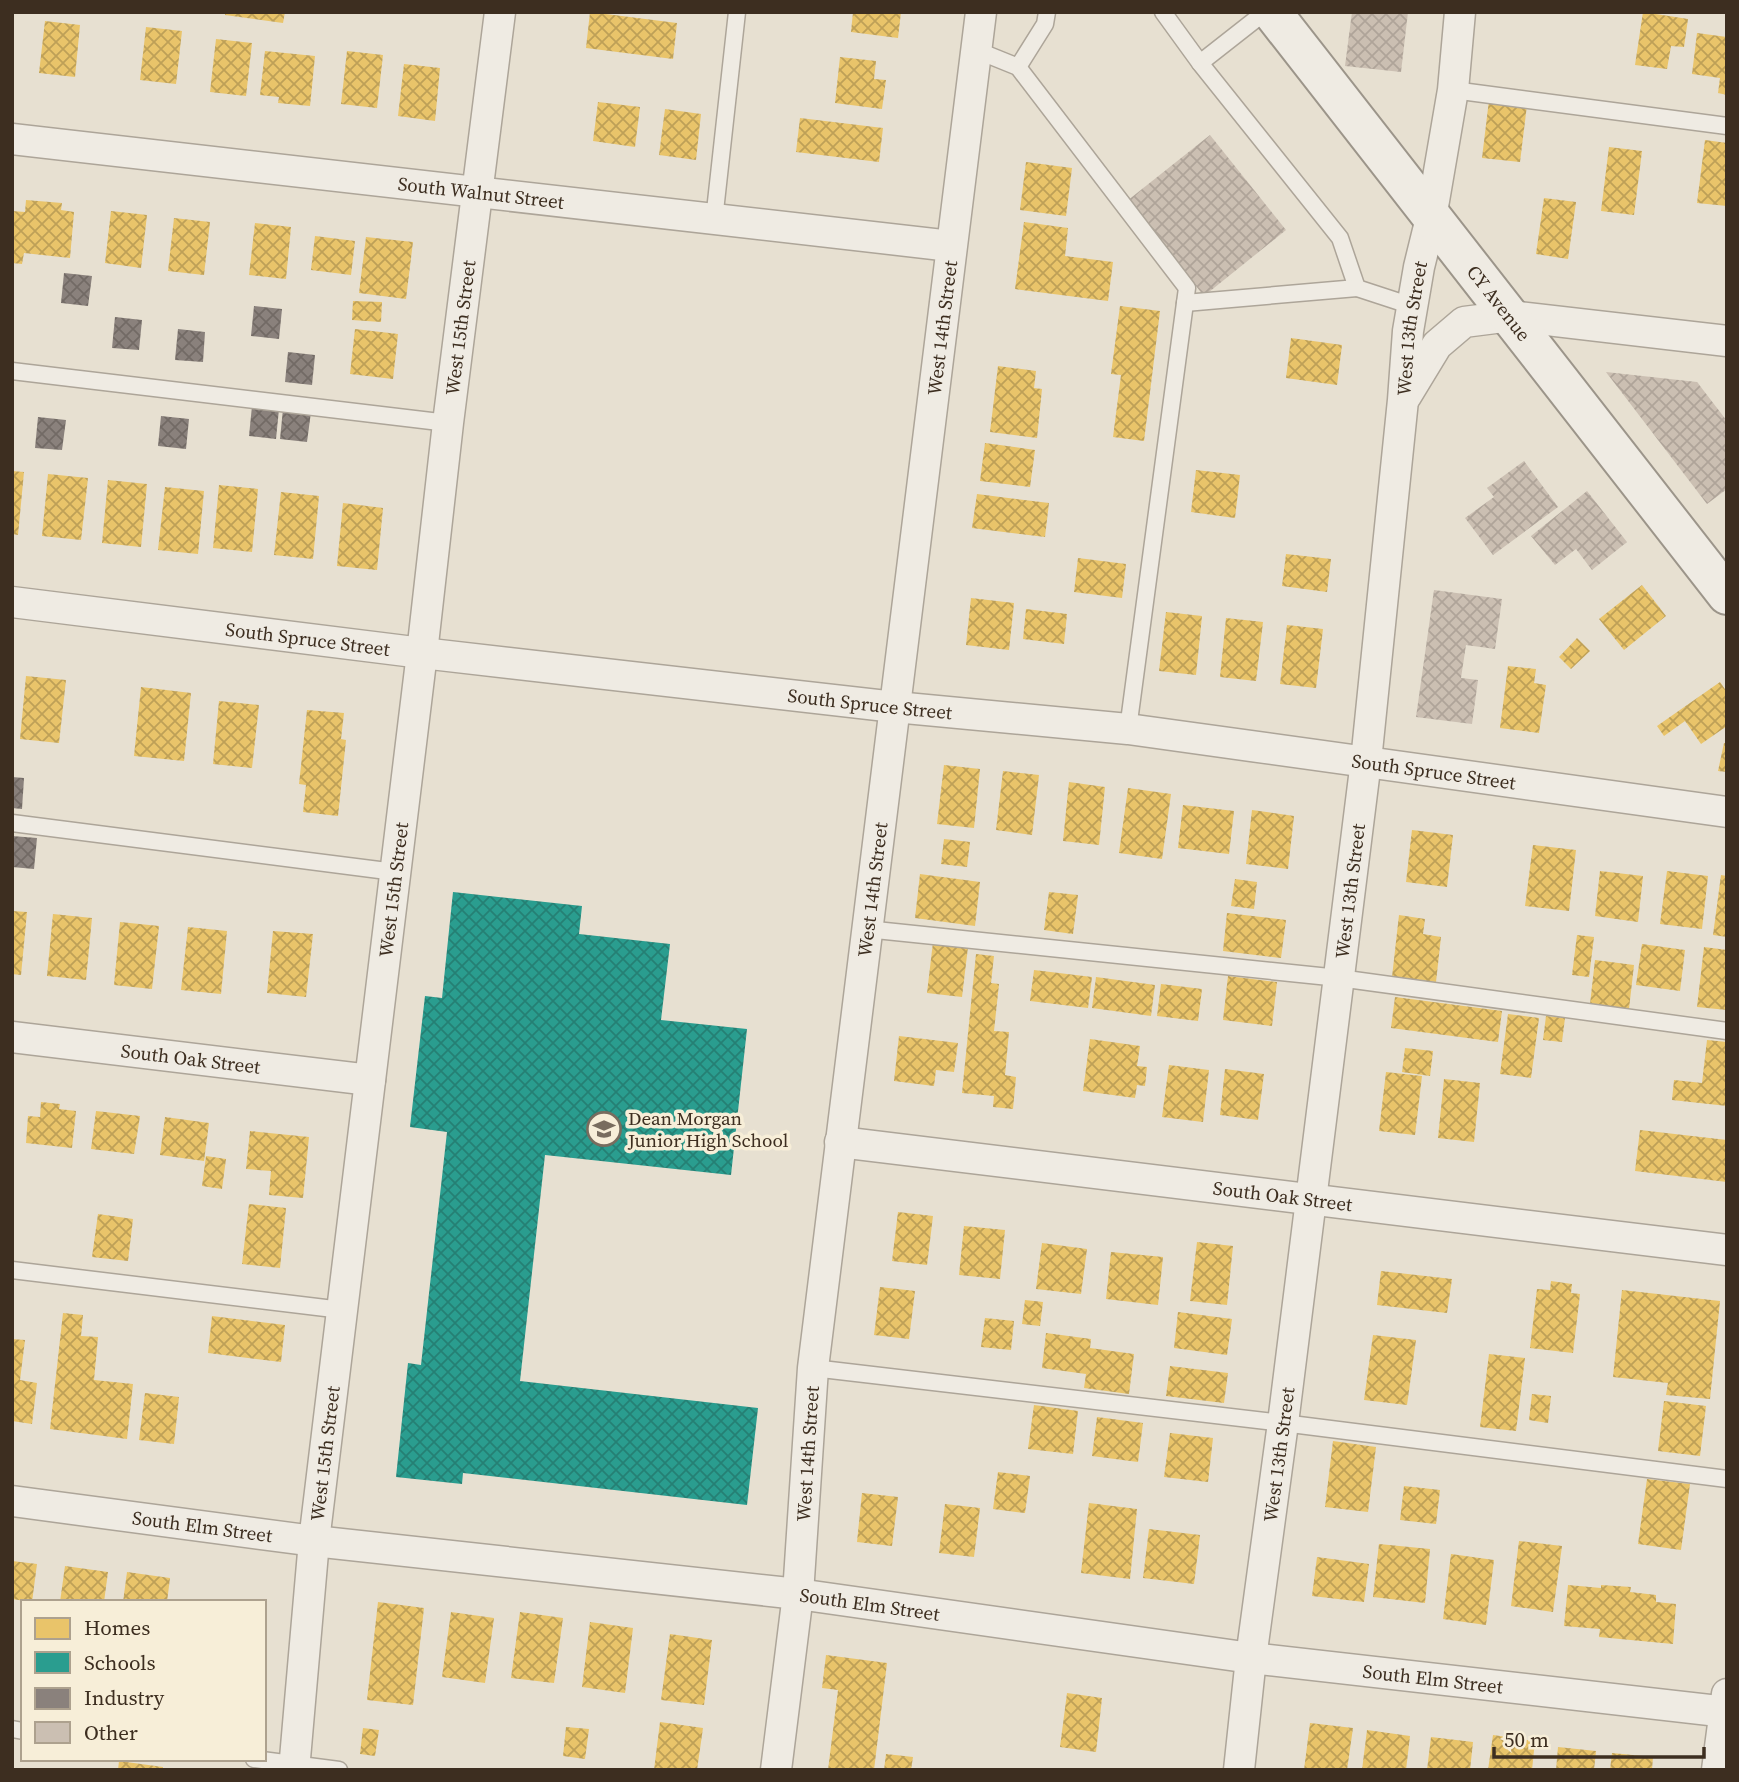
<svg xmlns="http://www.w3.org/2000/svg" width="1739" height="1782" font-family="'Source Serif 4',serif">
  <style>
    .homes { fill: url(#homes-cross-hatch) }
    .schools { fill: url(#schools-cross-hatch) }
    .industry { fill: url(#industry-cross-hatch) }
    .building { fill: url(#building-cross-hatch) }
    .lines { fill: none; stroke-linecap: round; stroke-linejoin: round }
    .lane-casing { stroke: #ada599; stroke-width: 19 }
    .street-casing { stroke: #ada599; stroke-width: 33 }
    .secondary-casing { stroke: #9c958a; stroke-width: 42 }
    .lane { stroke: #efebe3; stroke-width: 16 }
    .street { stroke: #efebe3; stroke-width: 30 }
    .secondary { stroke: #efebe3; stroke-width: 38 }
    .labels { text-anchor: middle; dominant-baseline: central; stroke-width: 7; stroke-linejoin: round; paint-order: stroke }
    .street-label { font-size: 19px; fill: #3d2e20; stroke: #f7eed8 }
    .poi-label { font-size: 19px; fill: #3d2e20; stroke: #f7eed8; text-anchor: start }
  </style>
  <defs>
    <pattern id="homes-cross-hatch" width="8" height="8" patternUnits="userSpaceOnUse" patternTransform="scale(1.75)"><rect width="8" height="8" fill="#e9c46a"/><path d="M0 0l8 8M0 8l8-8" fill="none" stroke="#bea057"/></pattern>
    <pattern id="schools-cross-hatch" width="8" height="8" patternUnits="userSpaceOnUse" patternTransform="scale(1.75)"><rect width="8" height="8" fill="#2a9d8f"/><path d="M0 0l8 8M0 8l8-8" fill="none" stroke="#258074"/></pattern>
    <pattern id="industry-cross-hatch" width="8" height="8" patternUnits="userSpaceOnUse" patternTransform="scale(1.75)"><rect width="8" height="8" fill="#8a817c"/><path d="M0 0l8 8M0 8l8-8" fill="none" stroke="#726a65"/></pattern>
    <pattern id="building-cross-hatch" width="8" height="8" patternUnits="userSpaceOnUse" patternTransform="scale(1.75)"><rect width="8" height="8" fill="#cbbfb2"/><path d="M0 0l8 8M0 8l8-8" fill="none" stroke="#afa499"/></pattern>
  </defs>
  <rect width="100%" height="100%" fill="#e7e0d1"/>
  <g class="homes">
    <polygon points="225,12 285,12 283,23 225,15"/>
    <polygon points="590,12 677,23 673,59 586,48"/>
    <polygon points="853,12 901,12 898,38 851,32"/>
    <polygon points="1643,12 1688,19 1684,47 1671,46 1667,69 1635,65"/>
    <polygon points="45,21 80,25 75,77 39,73"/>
    <polygon points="146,27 182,31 176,84 140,80"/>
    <polygon points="1697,33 1727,37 1727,95 1718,93 1720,78 1692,74"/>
    <polygon points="216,39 252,43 246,96 210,92"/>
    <polygon points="265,51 315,56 310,106 278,103 279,97 260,95"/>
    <polygon points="347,51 383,55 377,108 341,104"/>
    <polygon points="840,57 876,61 874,79 886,80 882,109 835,103"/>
    <polygon points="404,64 440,68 435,121 398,116"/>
    <polygon points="1489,100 1527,105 1520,162 1482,158"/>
    <polygon points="598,102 640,107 635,147 593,141"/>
    <polygon points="665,109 701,114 696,160 659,155"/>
    <polygon points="800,118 883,128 879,162 796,152"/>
    <polygon points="1705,140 1727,143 1727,206 1697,203"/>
    <polygon points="1609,147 1642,151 1634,215 1601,211"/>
    <polygon points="1026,162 1072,168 1066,216 1020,210"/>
    <polygon points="1544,198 1576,202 1568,259 1536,254"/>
    <polygon points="26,200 62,203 61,210 74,212 70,258 24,253 22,264 12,263 12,211 25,212"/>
    <polygon points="111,211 147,215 141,268 105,263"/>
    <polygon points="174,218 210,222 204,275 168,271"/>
    <polygon points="1024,222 1068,228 1065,256 1113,262 1108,301 1015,289"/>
    <polygon points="255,223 291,227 286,279 249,275"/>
    <polygon points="315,236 355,241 351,275 311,270"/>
    <polygon points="366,237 413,242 406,299 359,293"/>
    <polygon points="353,301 382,302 381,322 352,320"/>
    <polygon points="1120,306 1160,311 1144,441 1113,437 1121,375 1111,374"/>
    <polygon points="355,329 398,334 393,379 350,374"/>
    <polygon points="1291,338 1342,345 1337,385 1286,378"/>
    <polygon points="998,366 1036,371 1034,388 1042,389 1037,438 990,432"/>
    <polygon points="985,443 1035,450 1030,487 980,481"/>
    <polygon points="1196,470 1240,475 1235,518 1191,512"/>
    <polygon points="12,471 24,472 18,535 12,534"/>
    <polygon points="48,474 88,478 81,540 42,536"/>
    <polygon points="108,480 147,484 141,547 102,543"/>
    <polygon points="219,485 258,489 252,552 213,548"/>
    <polygon points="165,487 204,491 198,554 158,550"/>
    <polygon points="281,492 319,496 313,559 274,555"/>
    <polygon points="977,494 1049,503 1045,537 972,528"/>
    <polygon points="343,503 383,508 377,570 337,566"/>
    <polygon points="1286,554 1331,559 1327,592 1282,586"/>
    <polygon points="1078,558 1126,564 1122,598 1074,592"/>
    <polygon points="1642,585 1666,616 1624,650 1599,619"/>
    <polygon points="971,598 1014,603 1009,650 966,645"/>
    <polygon points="1026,609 1067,614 1064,644 1023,639"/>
    <polygon points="1166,612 1202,616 1196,675 1159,671"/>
    <polygon points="1226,618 1263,622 1256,681 1220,677"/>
    <polygon points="1287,625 1323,629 1316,688 1280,684"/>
    <polygon points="1577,638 1590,651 1571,669 1559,657"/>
    <polygon points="1508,666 1536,669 1534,683 1546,685 1539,733 1500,728"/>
    <polygon points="26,676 66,680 59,743 20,739"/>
    <polygon points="1720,682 1727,692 1727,726 1701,744 1685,721 1664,736 1657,726"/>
    <polygon points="141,687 191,693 184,761 134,756"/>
    <polygon points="219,701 259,705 252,768 213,764"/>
    <polygon points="307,710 344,713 341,739 346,740 338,816 303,812 306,785 299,784"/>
    <polygon points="1724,743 1727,743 1727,772 1718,771"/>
    <polygon points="944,765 980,769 974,828 937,824"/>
    <polygon points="1003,771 1039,775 1032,835 996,830"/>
    <polygon points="1069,782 1105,787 1099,845 1063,841"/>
    <polygon points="1128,788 1171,794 1162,859 1119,853"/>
    <polygon points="1183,805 1234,811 1229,854 1178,848"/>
    <polygon points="1252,810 1294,816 1288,869 1246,864"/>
    <polygon points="1412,830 1453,835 1447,887 1406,882"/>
    <polygon points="944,839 970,842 967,867 941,864"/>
    <polygon points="1533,845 1576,850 1569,911 1525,906"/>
    <polygon points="1600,871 1643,876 1638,922 1595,916"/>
    <polygon points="1667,871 1708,876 1702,929 1660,924"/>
    <polygon points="920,874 980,882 975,926 915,918"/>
    <polygon points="1721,875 1727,876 1727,937 1713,935"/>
    <polygon points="1235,879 1257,882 1254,909 1231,906"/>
    <polygon points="1049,892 1078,895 1073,934 1044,930"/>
    <polygon points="12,911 27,912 21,975 12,974"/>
    <polygon points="1227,913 1286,920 1281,958 1223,951"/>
    <polygon points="53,914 92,918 86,980 47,976"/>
    <polygon points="1399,915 1425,919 1423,934 1441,937 1436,982 1392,977"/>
    <polygon points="120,922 159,926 152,989 114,985"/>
    <polygon points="188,927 227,931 221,994 181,990"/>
    <polygon points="273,931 313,934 306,997 267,993"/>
    <polygon points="1577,935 1594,937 1589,977 1572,975"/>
    <polygon points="933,942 968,947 962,997 927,993"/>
    <polygon points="1642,944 1685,950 1680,991 1636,985"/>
    <polygon points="1704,947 1727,950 1727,1010 1697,1007"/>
    <polygon points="976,954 994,956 991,983 999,984 994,1031 1009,1032 1005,1075 1016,1077 1013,1109 993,1107 994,1096 962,1093"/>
    <polygon points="1595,960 1634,965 1629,1009 1590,1004"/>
    <polygon points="1034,970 1092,977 1088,1008 1030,1001"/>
    <polygon points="1228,976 1277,982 1272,1026 1223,1020"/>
    <polygon points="1096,977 1155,985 1151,1016 1092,1008"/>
    <polygon points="1161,984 1202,989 1198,1021 1157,1016"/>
    <polygon points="1395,997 1502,1011 1498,1042 1391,1028"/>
    <polygon points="1508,1014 1539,1018 1531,1078 1500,1074"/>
    <polygon points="1546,1016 1565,1018 1562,1042 1543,1040"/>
    <polygon points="899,1036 958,1043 954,1072 936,1070 934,1086 894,1081"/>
    <polygon points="1090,1039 1140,1046 1137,1066 1147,1067 1145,1086 1137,1085 1135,1098 1083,1091"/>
    <polygon points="1707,1040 1727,1042 1727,1106 1672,1100 1674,1080 1702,1083"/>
    <polygon points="1405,1048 1433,1051 1430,1076 1402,1072"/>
    <polygon points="1169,1065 1209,1070 1203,1122 1162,1117"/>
    <polygon points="1225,1069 1264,1074 1258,1120 1220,1115"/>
    <polygon points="1386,1072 1422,1076 1415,1135 1379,1131"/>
    <polygon points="1444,1079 1480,1083 1474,1142 1438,1138"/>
    <polygon points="41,1102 60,1104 59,1109 76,1111 72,1148 26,1143 28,1116 40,1117"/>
    <polygon points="96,1111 140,1116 134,1154 91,1149"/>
    <polygon points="165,1117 209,1123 204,1161 160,1155"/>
    <polygon points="1640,1130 1727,1140 1727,1182 1635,1171"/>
    <polygon points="250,1131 309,1137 303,1198 269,1195 271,1171 246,1169"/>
    <polygon points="206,1156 226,1159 222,1189 202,1186"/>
    <polygon points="249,1204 286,1208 280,1268 242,1264"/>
    <polygon points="898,1212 933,1216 927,1265 892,1261"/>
    <polygon points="98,1214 133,1219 128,1261 92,1257"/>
    <polygon points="964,1226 1005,1230 1000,1279 959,1275"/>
    <polygon points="1197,1242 1233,1246 1227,1305 1190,1301"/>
    <polygon points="1042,1243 1087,1249 1081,1294 1036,1289"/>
    <polygon points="1111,1252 1163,1257 1158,1305 1106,1299"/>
    <polygon points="1381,1271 1452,1279 1447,1313 1377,1305"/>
    <polygon points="1551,1281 1572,1284 1571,1293 1580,1294 1573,1353 1530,1348 1537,1289 1550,1290"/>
    <polygon points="880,1287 915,1291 909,1339 874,1335"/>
    <polygon points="1622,1290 1720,1301 1710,1399 1666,1395 1668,1383 1613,1377"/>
    <polygon points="1025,1300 1043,1302 1040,1326 1022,1324"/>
    <polygon points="1178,1312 1232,1319 1227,1355 1174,1348"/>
    <polygon points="63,1313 83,1315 81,1336 98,1337 94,1380 133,1384 127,1439 50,1429"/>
    <polygon points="212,1316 285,1325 281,1362 208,1353"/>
    <polygon points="985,1318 1014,1321 1011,1350 981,1347"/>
    <polygon points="1046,1333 1091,1339 1090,1348 1134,1354 1129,1394 1084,1388 1086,1374 1042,1368"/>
    <polygon points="1373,1335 1416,1340 1407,1405 1364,1400"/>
    <polygon points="12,1339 25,1340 20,1380 37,1383 32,1424 12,1421"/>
    <polygon points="1489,1354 1525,1358 1516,1431 1480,1427"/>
    <polygon points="1170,1366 1228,1373 1224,1403 1166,1396"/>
    <polygon points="145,1393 179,1397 174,1444 139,1440"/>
    <polygon points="1532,1394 1551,1396 1548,1423 1529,1420"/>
    <polygon points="1664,1401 1706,1406 1700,1456 1658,1451"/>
    <polygon points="1034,1405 1078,1411 1073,1454 1028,1449"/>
    <polygon points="1097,1417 1143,1423 1138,1462 1092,1456"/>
    <polygon points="1170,1433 1213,1438 1208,1482 1164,1477"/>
    <polygon points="1333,1441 1376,1447 1368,1512 1325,1507"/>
    <polygon points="998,1472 1030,1476 1025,1513 993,1509"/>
    <polygon points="1647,1479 1690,1484 1681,1550 1638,1544"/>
    <polygon points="1404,1486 1440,1490 1436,1524 1400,1520"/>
    <polygon points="862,1493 898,1497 892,1546 857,1542"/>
    <polygon points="1089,1503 1137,1509 1130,1579 1081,1573"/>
    <polygon points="945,1504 980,1508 974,1557 939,1553"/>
    <polygon points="1149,1529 1200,1535 1194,1584 1143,1578"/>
    <polygon points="1519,1541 1562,1546 1553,1612 1511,1606"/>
    <polygon points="1379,1544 1430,1549 1425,1603 1373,1597"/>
    <polygon points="1451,1554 1494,1560 1486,1625 1443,1619"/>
    <polygon points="1317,1557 1369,1564 1364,1602 1312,1596"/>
    <polygon points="12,1561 37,1564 32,1602 12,1599"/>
    <polygon points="65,1566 108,1572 104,1602 60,1602"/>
    <polygon points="127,1572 170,1578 167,1602 123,1602"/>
    <polygon points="1568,1585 1601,1588 1601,1585 1631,1587 1630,1592 1656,1595 1656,1602 1676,1604 1673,1644 1599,1637 1600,1629 1564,1626"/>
    <polygon points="378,1602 424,1608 413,1705 367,1700"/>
    <polygon points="451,1612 494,1618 485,1683 442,1677"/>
    <polygon points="520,1612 563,1618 554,1683 511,1678"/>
    <polygon points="590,1622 633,1628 625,1693 582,1687"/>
    <polygon points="670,1634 712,1640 704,1705 661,1700"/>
    <polygon points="826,1655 887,1663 874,1770 828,1770 838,1690 822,1688"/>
    <polygon points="1067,1693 1102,1698 1096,1752 1060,1747"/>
    <polygon points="660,1722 703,1728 697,1770 654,1770"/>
    <polygon points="1310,1723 1353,1728 1347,1770 1304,1770"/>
    <polygon points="566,1727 589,1729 585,1759 563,1756"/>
    <polygon points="363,1728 379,1730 375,1756 360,1754"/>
    <polygon points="1367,1730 1410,1736 1406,1770 1362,1770"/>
    <polygon points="1493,1735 1535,1741 1532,1770 1488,1770"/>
    <polygon points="1431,1737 1473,1742 1470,1770 1427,1770"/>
    <polygon points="1558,1747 1596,1751 1594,1770 1556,1770"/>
    <polygon points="1612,1753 1653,1757 1652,1770 1610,1770"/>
    <polygon points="886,1754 913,1757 911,1770 884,1770"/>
    <polygon points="119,1761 163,1767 163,1770 118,1770"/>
  </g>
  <polygon class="schools" points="453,892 582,906 579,934 670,944 661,1020 747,1029 731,1175 545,1155 520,1381 758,1408 747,1505 463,1473 462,1484 396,1477 408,1363 421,1365 447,1132 410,1127 425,996 442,998"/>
  <g class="industry">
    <polygon points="64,273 92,276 88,306 61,303"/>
    <polygon points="254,306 282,309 279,339 251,336"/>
    <polygon points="115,317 142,320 139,350 112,348"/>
    <polygon points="178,329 205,332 203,362 175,360"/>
    <polygon points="288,352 315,355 312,385 285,382"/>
    <polygon points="252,406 279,409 276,439 249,436"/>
    <polygon points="283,409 311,412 307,442 280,439"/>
    <polygon points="161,416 189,419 186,449 158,446"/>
    <polygon points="38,417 66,420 62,450 35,448"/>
    <polygon points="12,777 24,778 22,809 12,808"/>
    <polygon points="12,836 37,838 34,869 12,867"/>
  </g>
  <g class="building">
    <polygon points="1352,12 1408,12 1401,72 1345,66"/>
    <polygon points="1210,135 1286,230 1204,296 1127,201"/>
    <polygon points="1606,372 1697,382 1727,421 1727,489 1707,504"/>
    <polygon points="1524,461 1558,507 1493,555 1465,518 1494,497 1487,488"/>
    <polygon points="1587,491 1627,542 1592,570 1576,549 1555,565 1531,536"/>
    <polygon points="1434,590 1502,599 1495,649 1466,645 1461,678 1478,680 1472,724 1416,717"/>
  </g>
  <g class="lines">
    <g class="lane-casing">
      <g id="lane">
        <polyline points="1163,12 1200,63 1265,12"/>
        <polyline points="976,50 1018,67 1187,288 1128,729"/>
        <polyline points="1200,63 1340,238 1357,288 1412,306"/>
        <polyline points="1018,67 1045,24 1047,12"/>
        <polyline points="1453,90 1727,126"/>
        <polyline points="714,220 737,12"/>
        <polyline points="1185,303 1357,288"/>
        <polyline points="12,371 448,423"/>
        <polyline points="12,823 395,872"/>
        <polyline points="866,929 1339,978 1727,1031"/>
        <polyline points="12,1270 342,1310"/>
        <polyline points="813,1368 1283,1423 1727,1479"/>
        <polyline points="12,1729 23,1731"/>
        <polyline points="254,1759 339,1770"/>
      </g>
    </g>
    <g class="street-casing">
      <g id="street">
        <path id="s1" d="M12 139 951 246"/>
        <polyline points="1406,396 1437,345 1464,322 1511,316 1727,341"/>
        <path id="s2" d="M12 602 422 653 895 707 1128 729 1727 812"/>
        <path id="s3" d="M12 1037 370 1080"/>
        <path id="s4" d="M840 1142 1727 1250"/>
        <path id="s5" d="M12 1501 314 1541 798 1594 1251 1658 1727 1712"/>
        <path id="s6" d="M294 1770 314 1541 422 653 448 423 500 12"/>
        <path id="s7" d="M776 1770 798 1594 813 1368 981 12"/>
        <path id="s8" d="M1239 1770 1251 1658 1283 1423 1366 761 1403 400 1408 331 1419 267 1431 218 1453 90 1460 12"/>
        <polyline points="1717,1770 1727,1694"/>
      </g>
    </g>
    <g class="secondary-casing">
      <g id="secondary">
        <path id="s9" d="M1272 12 1727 595"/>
      </g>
    </g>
    <use href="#lane" class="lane"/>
    <use href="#street" class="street"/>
    <use href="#secondary" class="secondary"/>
  </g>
  <defs>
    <g id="school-ring" transform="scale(1.75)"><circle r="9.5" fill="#f7eed8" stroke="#786c5e" stroke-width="1.5"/><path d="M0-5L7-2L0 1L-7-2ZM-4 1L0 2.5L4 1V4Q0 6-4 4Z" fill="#786c5e"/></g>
  </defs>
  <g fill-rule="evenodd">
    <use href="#school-ring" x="604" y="1129"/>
  </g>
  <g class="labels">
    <g class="street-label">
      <text stroke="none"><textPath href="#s1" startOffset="472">South Walnut Street</textPath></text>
      <text stroke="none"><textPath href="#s9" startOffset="369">CY Avenue</textPath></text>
      <text stroke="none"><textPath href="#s8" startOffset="1452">West 13th Street</textPath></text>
      <text stroke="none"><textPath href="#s6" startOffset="1452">West 15th Street</textPath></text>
      <text stroke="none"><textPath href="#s7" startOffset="1452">West 14th Street</textPath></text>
      <text stroke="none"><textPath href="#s2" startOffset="298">South Spruce Street</textPath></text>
      <text stroke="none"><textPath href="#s2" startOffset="864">South Spruce Street</textPath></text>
      <text stroke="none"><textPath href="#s2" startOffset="1432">South Spruce Street</textPath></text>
      <text stroke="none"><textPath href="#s7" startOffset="886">West 14th Street</textPath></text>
      <text stroke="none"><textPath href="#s6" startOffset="886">West 15th Street</textPath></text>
      <text stroke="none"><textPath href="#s8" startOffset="886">West 13th Street</textPath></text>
      <text stroke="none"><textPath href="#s3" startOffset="180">South Oak Street</textPath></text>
      <text stroke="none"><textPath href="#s4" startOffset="446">South Oak Street</textPath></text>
      <text stroke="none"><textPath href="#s6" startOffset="318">West 15th Street</textPath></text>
      <text stroke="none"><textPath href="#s8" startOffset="318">West 13th Street</textPath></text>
      <text stroke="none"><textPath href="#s7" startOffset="318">West 14th Street</textPath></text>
      <text stroke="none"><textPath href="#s5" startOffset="192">South Elm Street</textPath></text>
      <text stroke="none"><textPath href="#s5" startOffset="864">South Elm Street</textPath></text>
      <text stroke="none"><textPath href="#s5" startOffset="1432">South Elm Street</textPath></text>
    </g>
    <g class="poi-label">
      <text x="628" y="1118">Dean Morgan<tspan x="628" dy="22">Junior High School</tspan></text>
    </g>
  </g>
  <rect width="1739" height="1782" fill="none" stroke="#3d2e20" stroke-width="28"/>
  <rect x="21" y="1600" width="245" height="161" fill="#f7eed8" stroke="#ada18e" stroke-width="2"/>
  <rect x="35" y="1618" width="35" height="21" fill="#e9c46a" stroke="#ada18e" stroke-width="2"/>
  <text x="84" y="1635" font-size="21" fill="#3d2e20">Homes</text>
  <rect x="35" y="1652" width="35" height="21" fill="#2a9d8f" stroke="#ada18e" stroke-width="2"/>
  <text x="84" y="1670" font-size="21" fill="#3d2e20">Schools</text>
  <rect x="35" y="1688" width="35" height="21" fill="#8a817c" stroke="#ada18e" stroke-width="2"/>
  <text x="84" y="1705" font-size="21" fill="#3d2e20">Industry</text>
  <rect x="35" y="1722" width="35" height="21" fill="#cbbfb2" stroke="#ada18e" stroke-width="2"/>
  <text x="84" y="1740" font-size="21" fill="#3d2e20">Other</text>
  <path d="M1494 1747v10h210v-10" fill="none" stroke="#3d2e20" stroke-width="3.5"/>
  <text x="1504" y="1747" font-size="21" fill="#3d2e20" stroke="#f7eed8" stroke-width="5" paint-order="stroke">50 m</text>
</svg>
